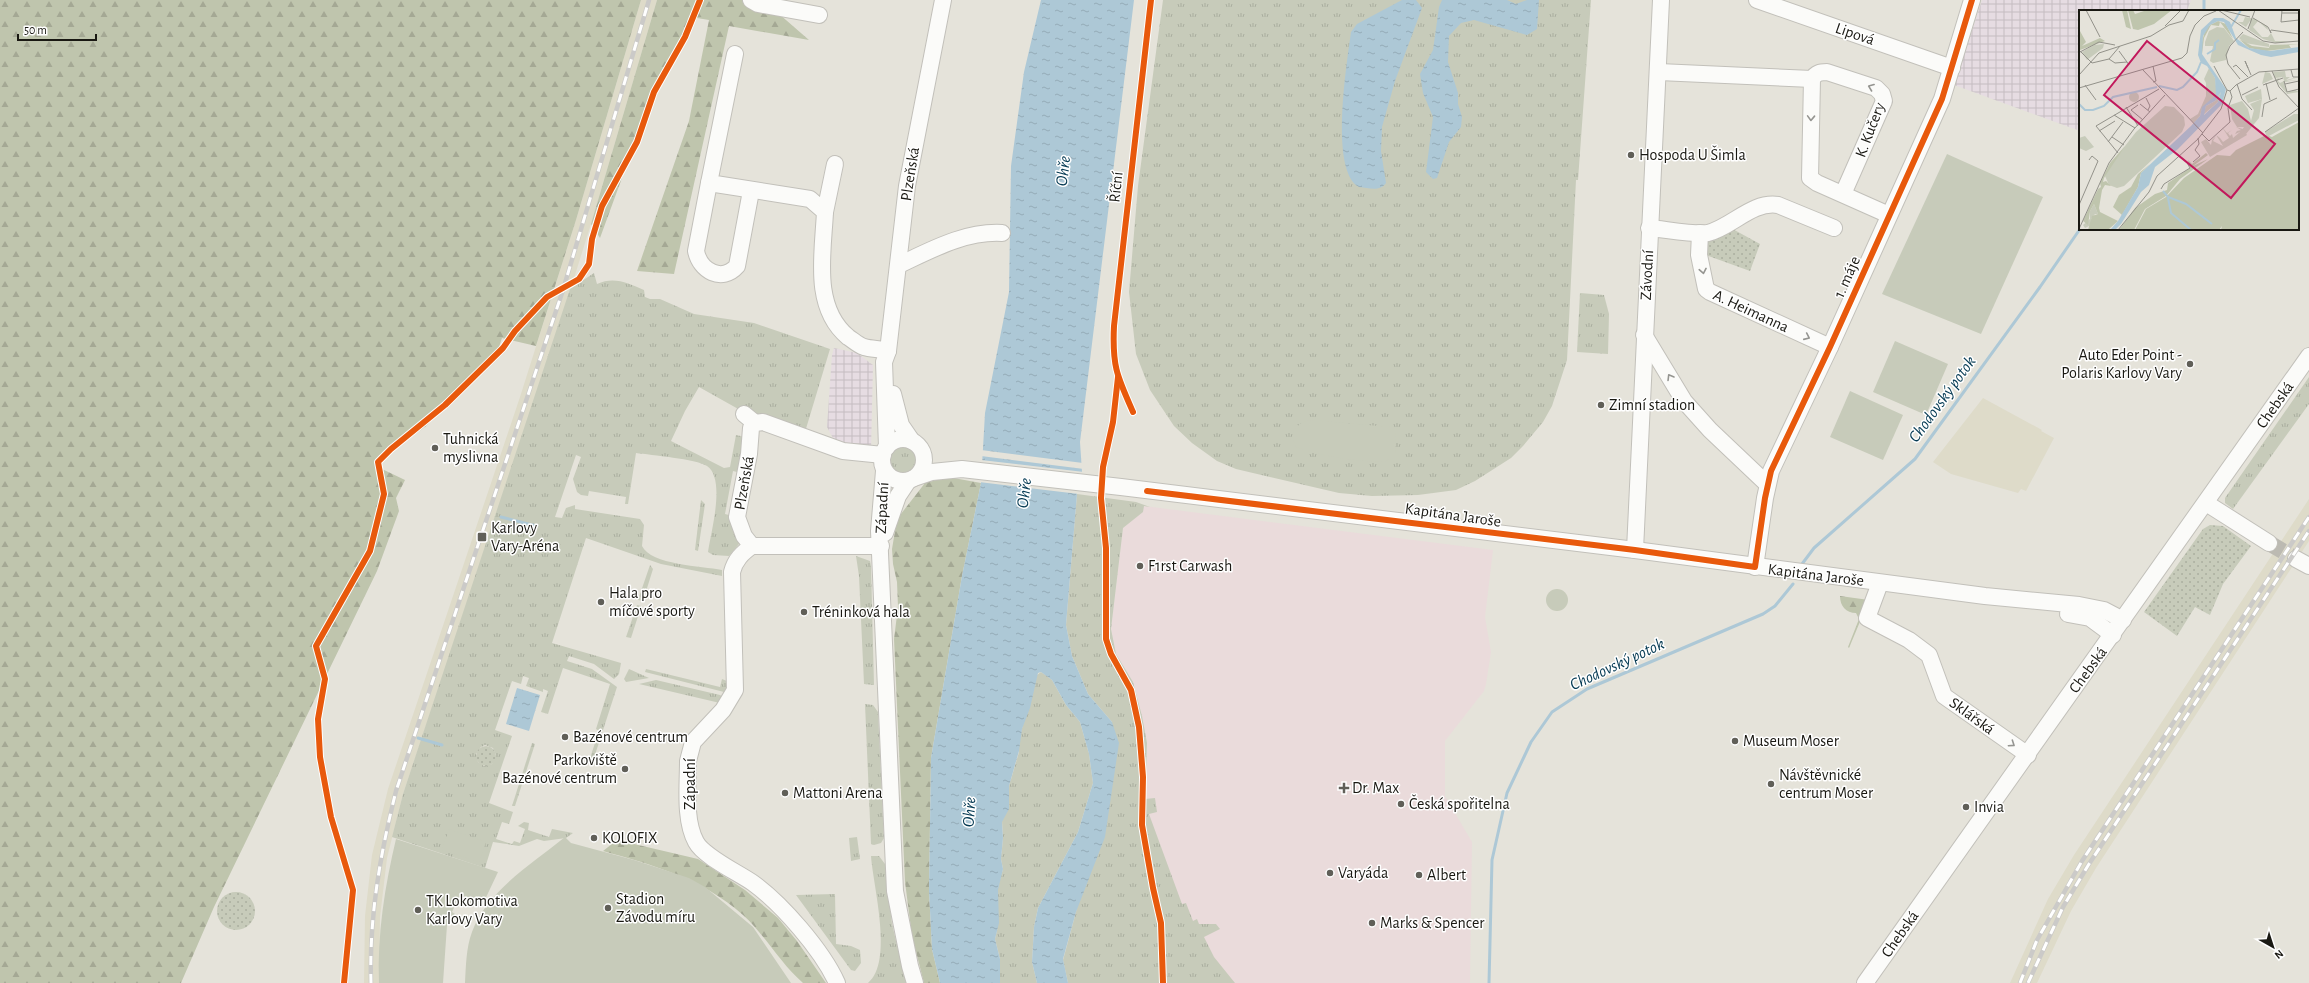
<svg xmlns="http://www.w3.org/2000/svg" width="2309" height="983" font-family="'Alegreya Sans',sans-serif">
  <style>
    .commercial { fill: #eadbdb }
    .industrial { fill: url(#industrial-grid) }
    .built { fill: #dedbc9 }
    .grass { fill: url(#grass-tufts); fill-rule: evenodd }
    .forest { fill: url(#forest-firs) }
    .park { fill: url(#park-dots) }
    .pitch { fill: #c7cbba }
    .water { fill: url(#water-ripples) }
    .pier { fill: #e5e3da }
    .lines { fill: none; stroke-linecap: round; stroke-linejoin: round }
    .stream { stroke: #adc8d6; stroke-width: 3 }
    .minor-tunnel { stroke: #bcbab2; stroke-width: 16; stroke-dasharray: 16 8; stroke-linecap: butt }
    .minor-casing { stroke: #c2c0ba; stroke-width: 18 }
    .minor { stroke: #fbfbf9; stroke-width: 16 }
    .rail-casing { stroke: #cbcac8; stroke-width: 4.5 }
    .rail { stroke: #fff; stroke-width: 3; stroke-dasharray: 9; stroke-linecap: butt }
    .cycleway-casing { stroke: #fff; stroke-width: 8 }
    .cycleway { stroke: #e8590c; stroke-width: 6 }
    .oneway { stroke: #959591 }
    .poi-dot { fill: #605f58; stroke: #fff; stroke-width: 1.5 }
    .labels { text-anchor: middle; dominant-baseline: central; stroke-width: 3; stroke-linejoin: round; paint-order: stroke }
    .street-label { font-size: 16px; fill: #191812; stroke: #fff }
    .poi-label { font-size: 16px; fill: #191812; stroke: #fff; text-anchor: start }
    .water-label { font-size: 17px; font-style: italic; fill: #053a53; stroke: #fff }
    .inset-river { fill: none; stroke: #adc8d6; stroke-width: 2 }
    .inset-road { fill: none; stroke: #93928a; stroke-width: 1 }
    .view { fill: #c2185b; fill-opacity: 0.15; stroke: #c2185b; stroke-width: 2 }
    .inset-edge { fill: none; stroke: #191812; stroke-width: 2 }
  </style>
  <defs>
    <pattern id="industrial-grid" width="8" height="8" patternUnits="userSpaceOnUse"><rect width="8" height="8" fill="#e6dce2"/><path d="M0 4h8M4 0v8" fill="none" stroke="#c5bcc1"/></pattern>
    <pattern id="grass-tufts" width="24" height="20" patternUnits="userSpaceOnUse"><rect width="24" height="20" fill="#c7cbba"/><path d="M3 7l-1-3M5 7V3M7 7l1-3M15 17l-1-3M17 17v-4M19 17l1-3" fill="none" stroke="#aaae9f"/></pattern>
    <pattern id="forest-firs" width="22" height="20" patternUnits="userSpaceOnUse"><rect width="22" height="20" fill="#bfc5ad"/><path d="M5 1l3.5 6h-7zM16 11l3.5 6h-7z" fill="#a4a894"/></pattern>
    <pattern id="park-dots" width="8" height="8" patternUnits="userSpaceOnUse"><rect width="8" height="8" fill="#c7cbba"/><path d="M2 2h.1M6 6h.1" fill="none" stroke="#aaae9f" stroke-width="1.8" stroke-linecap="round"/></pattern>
    <pattern id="water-ripples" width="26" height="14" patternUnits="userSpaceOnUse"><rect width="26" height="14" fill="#adc8d6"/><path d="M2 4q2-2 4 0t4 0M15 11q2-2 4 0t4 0" fill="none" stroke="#94abb7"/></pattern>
  </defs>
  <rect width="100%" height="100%" fill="#e5e3da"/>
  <polygon class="commercial" points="1144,506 1493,550 1485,617 1491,652 1486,684 1484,691 1445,741 1445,796 1472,842 1470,983 1223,983 1208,964 1146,821 1147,743 1138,698 1133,682 1116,654 1111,629 1123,528 1142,512"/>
  <g class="industrial">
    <polygon points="1982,0 2191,0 2187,11 2080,11 2080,131 1954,85"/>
    <polygon points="834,348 857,353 873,365 871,449 843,448 834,440 827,427 832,355"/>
  </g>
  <g class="built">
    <polygon points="641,0 657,0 591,224 535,402 403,794 387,858 380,917 379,983 364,983 365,916 372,855 388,789 520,397 576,220"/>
    <polygon points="1983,398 2042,430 2041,431 2054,438 2026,491 2021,489 2018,493 1951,474 1933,462"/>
    <polygon points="2309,499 2309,541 2096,868 2071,911 2037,983 2010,983 2048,899 2074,855"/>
  </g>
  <g class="grass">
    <polygon points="1163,0 1591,0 1578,180 1576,180 1567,360 1552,406 1543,422 1523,446 1511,458 1475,481 1456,490 1418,495 1372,496 1339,493 1236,469 1217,461 1192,443 1174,426 1150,390 1136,354 1129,292 1138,186"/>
    <path d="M594 273 597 284C614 276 628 283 644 290L645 297 650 299H660L694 314 754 323 830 349 805 432 740 410 699 387 685 411 671 441 724 468 730 467 736 435 745 437 741 473 733 471 725 514 737 517 739 544 729 556 713 555 708 552C711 531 726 479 707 466 696 459 651 455 636 453L628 504H625L626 497 589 491 588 496 581 495 577 492 573 479 581 457 576 455 555 517 562 518 566 508 575 505V509L640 519 644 525 642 546C651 565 702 566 722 570V576L661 564 586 538 552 643 621 663 619 674 614 679 594 664 569 656 567 661 592 669 617 687 592 764H588L599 731 596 729 610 684 563 668 548 714 541 712 548 691 543 689V692L526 686 529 678 523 676 521 684 512 681 495 730 512 736 489 803 513 812 509 824 502 822 496 839 512 844 514 841 520 843 525 829 518 826 524 822 529 823 528 830 549 837 552 829 573 833 566 838 544 841 537 839 519 846 493 842 485 868 392 837 403 794 570 289ZM485 745 493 748 496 755 492 764 484 766 478 762 476 754 481 747Z"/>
    <polygon points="1580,293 1604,295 1609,314 1608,354 1577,352"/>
    <polygon points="2309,377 2309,404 2233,509 2225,503 2225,498"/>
    <circle cx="904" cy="460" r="14"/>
    <polygon points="1077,494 1136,502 1150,507 1144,506 1143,512 1123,528 1111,629 1116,654 1133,682 1142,716 1147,743 1145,799 1155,798 1157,812 1149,814 1182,904 1186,903 1193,921 1197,919 1199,924 1216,924 1220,929 1204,937 1214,957 1235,983 1068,983 1063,960 1076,912 1112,722 1088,694 1072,656 1066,625"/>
    <polygon points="701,500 705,504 698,551 695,550"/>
    <polygon points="856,556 870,561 871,566 874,685 864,684 859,576"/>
    <polygon points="650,565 653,569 643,601 638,600"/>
    <polygon points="637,605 641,606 640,610 631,638 626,637"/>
    <polygon points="629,669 649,678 626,682 624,679"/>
    <polygon points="646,669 720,687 722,679 727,681 728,693 645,672"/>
    <polygon points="1041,672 1052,680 1066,705 1080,722 1089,754 1093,783 1078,832 1038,908 1034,927 1032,962 1037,983 1000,983 1000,959 995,939 998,926 997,890 1003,869 1001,859 1003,838 1002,821 1009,803 1009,786 1019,752 1019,739 1037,675"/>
    <polygon points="656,680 720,695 726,699 720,703 639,684"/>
    <polygon points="865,704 873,705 878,712 884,838 881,843 874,845 871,844"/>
    <polygon points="532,743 535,744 515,806 512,806"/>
    <polygon points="857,837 860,859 851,861 849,838"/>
    <path d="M871 856H879L885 864 892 924 906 983H868C894 962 873 886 871 856Z"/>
    <polygon points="835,894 836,944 851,946 860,950 861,963 855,971 851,970 796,895"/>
  </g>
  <g class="forest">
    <polygon points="0,0 641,0 576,220 536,346 502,338 495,359 425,427 390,452 382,460 382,469 405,480 396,498 399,511 377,571 214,907 181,983 0,983"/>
    <polygon points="657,0 763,0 809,40 729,26 674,274 637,271 689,121 709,20 697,18 649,104 600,238 591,224"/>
    <polygon points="948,477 981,483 962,576 931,758 929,891 932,949 940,983 924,983 912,936 905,882 894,639 898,607 897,582 893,564 892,549 897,519 925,483"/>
    <path d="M1840 596 1869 600 1849 648 1848 647 1859 619 1856 613C1846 613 1840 606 1840 596Z"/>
    <path d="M617 840 698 859 745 890 778 918 797 941 826 983H803C780 963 765 935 743 915 703 879 653 865 603 851Z"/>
  </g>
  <g class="park">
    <polygon points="1729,227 1760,244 1750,271 1703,254 1704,243"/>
    <polygon points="2210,525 2223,526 2251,546 2223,584 2210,615 2195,607 2177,636 2144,612 2203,529"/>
    <circle cx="486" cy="756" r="10"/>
    <circle cx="236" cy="911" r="19"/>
  </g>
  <g class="pitch">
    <polygon points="1947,154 2043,197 1981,334 1882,294"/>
    <polygon points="1895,341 1948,364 1926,415 1873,392"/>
    <polygon points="1850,391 1903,415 1883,460 1830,437"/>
    <path d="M1311 420 1391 427 1396 434 1395 454 1385 462C1355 461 1324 457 1296 447L1292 437C1295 426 1300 422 1311 420Z"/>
    <circle cx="1557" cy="600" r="11"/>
    <polygon points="449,829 486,842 479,862 442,850"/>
    <path d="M565 837 571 843 634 860 689 878 705 887 753 927 791 983H465C466 966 466 948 472 932 487 891 533 863 565 837Z"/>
    <path d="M396 839 498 872 481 908 459 897 452 912 455 914 447 925 443 983H379C377 935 385 885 396 839Z"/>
  </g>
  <g class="water">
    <polygon points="1041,0 1134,0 1080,442 1082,472 1077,494 1066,625 1072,656 1088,694 1112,722 1119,743 1105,837 1076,912 1063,959 1068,983 1037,983 1032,962 1034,927 1038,908 1078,832 1093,783 1089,754 1080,722 1066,705 1052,680 1041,672 1038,673 1030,708 1022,729 1019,751 1009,786 1009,809 1002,822 1003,838 1001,859 1003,869 998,890 999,923 995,939 1000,959 1000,983 940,983 932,949 929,891 931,758 962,576 981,483 985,413 1009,292 1011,166 1024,72"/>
    <path d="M1402 0H1416L1422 8 1395 81 1382 127 1381 151 1386 183C1380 192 1369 188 1359 187 1329 171 1347 62 1351 32L1357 24Z"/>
    <polygon points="1442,0 1507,0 1516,4 1527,0 1539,0 1537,29 1527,35 1474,20 1461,23 1449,36 1448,62 1458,93 1458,104 1462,117 1461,127 1449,142 1437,178 1433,179 1426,172 1433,117 1423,93 1420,74 1433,50 1439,7"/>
    <polygon points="517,688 540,695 529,731 506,724"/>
  </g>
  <g class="pier">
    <polygon points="981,450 1083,463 1084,469 981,456"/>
    <polygon points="981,460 1084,472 1079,494 979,482"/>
  </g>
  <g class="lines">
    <g class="stream">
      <polyline points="2204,0 2204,11"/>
      <polyline points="501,517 536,526"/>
      <polyline points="1802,564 1814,548 1915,459 2040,287 2080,229"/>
      <polyline points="418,738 442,745"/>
      <polyline points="1489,983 1492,860 1507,793 1531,742 1552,712 1587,689 1763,614 1775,606 1793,584"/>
    </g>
    <polyline class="minor-tunnel" points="2269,543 2296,559"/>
    <g class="minor-casing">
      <g id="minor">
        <polyline points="751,0 758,4 819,15"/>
        <polyline points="1757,0 1952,68"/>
        <path d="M735 54 709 183 810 199 825 212C823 253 812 307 848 337 853 340 858 345 864 347 871 349 880 349 888 351"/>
        <polyline points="1659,72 1812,79"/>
        <path d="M709 183 696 251C700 271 722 283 737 266L751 191"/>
        <path d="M1843 194 1884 101 1882 94 1876 88 1827 72C1820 72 1816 73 1812 79L1810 178 1817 183 1889 215"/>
        <polyline points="825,212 835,164"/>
        <path d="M1649 228C1663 229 1695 235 1708 233 1732 227 1752 201 1778 205L1834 228"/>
        <polyline points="1700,233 1699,255 1706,289 1710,292 1830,347"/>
        <path d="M899 265C931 250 965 231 1002 233"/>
        <polyline points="1644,335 1684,401 1710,430 1767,484"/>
        <polyline points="893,394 901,425 912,441"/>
        <polyline points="744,414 755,423"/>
        <circle cx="903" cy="460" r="21"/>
        <polyline points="887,447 884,362 888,351 907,186 943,0"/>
        <polyline points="884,471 879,531 895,891 910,966 915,983"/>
        <polyline points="914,478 932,472 962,469 1121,487 1635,550 1985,596 2079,605 2104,610 2123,620"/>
        <polyline points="2206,503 2269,543"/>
        <polyline points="885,533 898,496 908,481"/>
        <path d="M752 546C742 553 735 560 732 572L735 690 723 710 693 742 688 761C688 786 684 820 696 842 704 857 739 873 753 883 782 904 822 950 837 983"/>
        <polyline points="752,546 744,536 737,517 749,454 751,428 755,423 763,422 843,451 883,455"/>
        <polyline points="752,546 881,546"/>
        <polyline points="1635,550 1661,0"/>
        <polyline points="2296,559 2309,566"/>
        <polyline points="1755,567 1765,498 1771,471 1830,347 1942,99 1972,0"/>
        <polyline points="1880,583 1867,618 1909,640 1929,655 1944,696 2028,755"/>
        <polyline points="2068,614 2090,618 2113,635"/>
        <polyline points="1865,983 2309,356"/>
      </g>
    </g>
    <use href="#minor" class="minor"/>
    <g class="rail-casing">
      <g id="rail">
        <path d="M371 983C369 917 380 855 396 791L563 290 649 0"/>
        <polyline points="2020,983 2037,940 2082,861 2309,517"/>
        <polyline points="2028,983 2063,907 2089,864 2309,531"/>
      </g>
    </g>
    <use href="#rail" class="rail"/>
    <g class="cycleway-casing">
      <g id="cycleway">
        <polyline points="1118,377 1113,422 1103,467 1101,498 1106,548 1106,639 1111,654 1131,690 1139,727 1143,777 1142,825 1153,888 1161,923 1163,983"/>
        <path d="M1133 412C1117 376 1112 366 1114 326L1151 0"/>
        <polyline points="1147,491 1635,550 1755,567 1765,498 1771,471 1830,347 1942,99 1972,0"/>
        <polyline points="344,983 353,890 331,817 320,757 318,719 325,679 316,646 370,551 384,494 378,462 391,449 445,405 503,348 515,331 547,297 579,279 589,264 592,239 602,206 637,142 654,92 685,37 700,0"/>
      </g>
    </g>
    <use href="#cycleway" class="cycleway"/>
  </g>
  <defs><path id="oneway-chevron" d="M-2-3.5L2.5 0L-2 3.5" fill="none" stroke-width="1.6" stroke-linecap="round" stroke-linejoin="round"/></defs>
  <g class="oneway">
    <use href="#oneway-chevron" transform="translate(1871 87) rotate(-159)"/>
    <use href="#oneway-chevron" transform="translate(1811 118) rotate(92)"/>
    <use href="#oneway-chevron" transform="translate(1703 271) rotate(79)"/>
    <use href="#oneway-chevron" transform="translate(1807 337) rotate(24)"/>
    <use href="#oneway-chevron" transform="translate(1670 377) rotate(-121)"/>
    <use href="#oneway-chevron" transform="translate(2012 744) rotate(34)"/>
  </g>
  <g class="poi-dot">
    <circle cx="1631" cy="155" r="4"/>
    <circle cx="2190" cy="364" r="4"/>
    <circle cx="1601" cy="405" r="4"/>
    <circle cx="435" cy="448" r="4"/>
    <rect x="477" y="532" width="10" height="10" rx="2"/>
    <circle cx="1140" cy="566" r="4"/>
    <circle cx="601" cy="602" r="4"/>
    <circle cx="804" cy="612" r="4"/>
    <circle cx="565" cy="737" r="4"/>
    <circle cx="1735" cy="741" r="4"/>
    <circle cx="625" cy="769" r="4"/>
    <circle cx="1771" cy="784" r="4"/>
    <path d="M1342 782h4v4h4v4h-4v4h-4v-4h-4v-4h4z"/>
    <circle cx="785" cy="793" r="4"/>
    <circle cx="1401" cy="804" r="4"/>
    <circle cx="1966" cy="807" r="4"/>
    <circle cx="594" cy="838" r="4"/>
    <circle cx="1330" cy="873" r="4"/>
    <circle cx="1419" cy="875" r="4"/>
    <circle cx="608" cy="908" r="4"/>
    <circle cx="418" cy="910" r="4"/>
    <circle cx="1372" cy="923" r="4"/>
  </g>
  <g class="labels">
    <g class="street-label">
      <text transform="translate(1855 34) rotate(19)">Lipová</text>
      <text transform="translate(1870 130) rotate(-69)">K. Kučery</text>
      <text transform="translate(910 174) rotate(-81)">Plzeňská</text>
      <text transform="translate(1116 187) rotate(-84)">Říční</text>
      <text transform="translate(1647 275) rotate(-87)">Závodní</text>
      <text transform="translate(1847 277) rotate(-66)">1. máje</text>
      <text transform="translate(1751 311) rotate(25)">A. Heimanna</text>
      <text transform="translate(2275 405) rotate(-55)">Chebská</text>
      <text transform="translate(744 483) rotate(-80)">Plzeňská</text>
      <text transform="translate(882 508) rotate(-87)">Západní</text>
      <text transform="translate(1453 515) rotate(8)">Kapitána Jaroše</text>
      <text transform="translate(1816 575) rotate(7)">Kapitána Jaroše</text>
      <text transform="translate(2088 670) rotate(-54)">Chebská</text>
      <text transform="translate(1972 716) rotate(36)">Sklářská</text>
      <text transform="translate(690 784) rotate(-90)">Západní</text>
      <text transform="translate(1900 934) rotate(-55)">Chebská</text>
    </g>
    <g class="poi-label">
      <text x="1639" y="155">Hospoda U Šimla</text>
      <text x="2182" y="355" text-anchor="end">Auto Eder Point -<tspan x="2182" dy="18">Polaris Karlovy Vary</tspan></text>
      <text x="1609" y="405">Zimní stadion</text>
      <text x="443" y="439">Tuhnická<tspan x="443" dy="18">myslivna</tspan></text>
      <text x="491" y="528">Karlovy<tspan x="491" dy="18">Vary-Aréna</tspan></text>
      <text x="1148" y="566">F1rst Carwash</text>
      <text x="609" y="593">Hala pro<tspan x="609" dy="18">míčové sporty</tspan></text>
      <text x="812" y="612">Tréninková hala</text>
      <text x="573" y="737">Bazénové centrum</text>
      <text x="1743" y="741">Museum Moser</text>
      <text x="617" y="760" text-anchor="end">Parkoviště<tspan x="617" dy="18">Bazénové centrum</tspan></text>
      <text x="1779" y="775">Návštěvnické<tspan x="1779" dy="18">centrum Moser</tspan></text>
      <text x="1352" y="788">Dr. Max</text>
      <text x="793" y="793">Mattoni Arena</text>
      <text x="1409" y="804">Česká spořitelna</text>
      <text x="1974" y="807">Invia</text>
      <text x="602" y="838">KOLOFIX</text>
      <text x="1338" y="873">Varyáda</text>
      <text x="1427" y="875">Albert</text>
      <text x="616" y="899">Stadion<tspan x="616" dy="18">Závodu míru</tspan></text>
      <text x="426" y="901">TK Lokomotiva<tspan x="426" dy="18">Karlovy Vary</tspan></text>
      <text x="1380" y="923">Marks &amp; Spencer</text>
    </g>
    <g class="water-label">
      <text transform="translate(1063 171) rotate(-83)">Ohře</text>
      <text transform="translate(1942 399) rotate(-54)">Chodovský potok</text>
      <text transform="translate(1024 493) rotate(-83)">Ohře</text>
      <text transform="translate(1617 664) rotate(-25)">Chodovský potok</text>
      <text transform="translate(969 812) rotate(-86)">Ohře</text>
    </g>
  </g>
  <g transform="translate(2079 10)">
    <rect width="220" height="220" fill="#e5e3da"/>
    <path d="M166 7 176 9 188 16 189 20 179 11 174 17 183 27H189L192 23 196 31H214L197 33 184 29 170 20 171 15 168 18 171 14V11L167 17 159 12H164ZM138 17 145 18 155 31 150 36 147 50 134 53 131 51 134 36H126V32L130 21ZM164 24 190 34V37L166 33 160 28ZM25 34 24 38 8 50 3 42 15 35ZM130 58 136 68 138 84 123 99 121 106 115 113 111 109 119 104 127 86V73L125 69ZM206 61 207 67H211L207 70 220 67 207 71 220 70 205 72 208 83 216 80 220 82 208 84 199 73 197 69 200 68 199 71 201 73 205 71 204 67 196 68 194 62ZM186 62 191 63 194 69 183 74ZM182 79 183 89 169 93 166 86ZM142 82 139 92 124 105 127 96 136 91ZM86 96 95 97 105 107 106 115 103 122 45 176 38 178 30 175 26 166 31 155 57 122ZM143 117 148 123 153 120 149 123 151 126 153 124 154 128 161 122 156 124 158 121 162 120 157 117 164 119 168 125 131 147 122 132 127 129 132 135 133 130 137 126 134 131 144 136 137 125 141 128 146 125 141 128 144 132 150 128ZM6 126 15 137 7 141 0 138V128ZM15 194 19 204H16L12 209V215L6 218 4 215 11 209V201Z" fill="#c7cbba"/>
    <path d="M43 0H48L52 19 47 17ZM49 0H54L56 4 68 0H93L75 14 59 20 54 19ZM0 2 1 21 7 32 3 36 21 28 26 31 1 40ZM139 11 147 14 154 29 141 12 140 16 132 15 125 28 123 44V32L126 20 131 15ZM160 29 173 36 190 38 191 35 220 34 210 35 212 38 187 41 170 38ZM220 112V220H142L143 216 140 220H56L67 199 87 187 105 168 138 145 151 146 157 140 187 125 193 127ZM46 136 25 168 24 172 27 171 32 176 26 175 23 180 20 198 21 202 39 211 30 219 9 220 13 206 19 204 15 194 11 201 9 215 4 211 19 179 22 177 21 173 31 153ZM127 143 129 145 114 156 129 149 101 169 87 186 66 199 55 220H40L56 198 76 184 88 180 89 173 111 158 109 150 113 154ZM71 154 62 163 59 177 43 205 34 197 40 185 52 177 59 164Z" fill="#bfc5ad"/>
    <path d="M215 104H220V110L188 127 186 122Z" fill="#c7cbba"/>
    <path d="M50 87a5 5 0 1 1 10 0a5 5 0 1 1-10 0ZM183 89 180 108 167 124 163 120 165 117H158L153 109 151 95 163 91 169 99 172 111 175 100 171 94Z" fill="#c7cbba"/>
    <path d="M135 8H144L151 12 157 28 170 38 191 41 220 37V42L192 47 182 45 159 35 145 12 139 11 131 15 124 26 123 44 147 79 143 94 99 139 76 157 70 175 62 182 42 214 36 220H26L32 219 39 211 59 177 62 163 112 116 121 106 123 97 137 85 136 68 128 56 122 53 119 45 122 20ZM142 82 139 92 125 105 127 96 136 91Z" fill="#adc8d6" fill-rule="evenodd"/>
    <path class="inset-river" d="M152 17 162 0M128 44 136 39V33L140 30M80 76 98 80 104 77 118 62 122 52M0 94 6 100H14L25 96 34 87 78 77M84 181 89 187 107 194 133 214M89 188 92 203 112 220"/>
    <path class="inset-road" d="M7 0 21 27M139 0 184 31 196 33 220 31M142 0 171 7M203 0 202 12 220 10M203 3H220M174 8 189 17 192 23 191 20M86 16 102 0M169 19 176 0M192 20 220 24M0 40 13 53 30 49M40 41 48 52M1 42 20 32 36 35M30 49 36 53 48 52 50 55M30 49 41 36M74 56 77 71 74 72M154 57 157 55 169 67M169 58 166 51 172 65M63 59 124 123M212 60 214 67H220M193 61 200 77 220 98M0 65 20 43 72 26 90 15 104 11 110 0M161 69 149 54 147 45 151 36 164 22M205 71 208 82 220 79M187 73 191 90M158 74 163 89 173 100M206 74 220 71M6 75 17 90M184 75 204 68M0 78 103 48 108 43 111 26 116 15 125 6 137 1M151 81 157 75 180 62 220 59M163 85 179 77M67 88 71 96 69 100M61 94 71 102M59 95 52 100 64 110M47 97 59 116M35 105 56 118M183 107 185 94 198 88M20 121 36 111M186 122 220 98M123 124 130 131 151 112 149 98 153 87 151 81 148 80M33 127 45 135M29 132 44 112M39 143 17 116 80 79M114 152 121 146 116 140 120 134 119 128M82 179 85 174 111 158 107 151M0 195 19 151 13 146 10 150M0 219 30 153 55 119 86 85M39 220 70 182 78 166 119 129 142 99 148 80 135 56"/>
    <path class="view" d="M68 31 196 134 152 188 25 85Z"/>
    <rect width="220" height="220" class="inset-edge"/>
  </g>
  <g transform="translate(2273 947) rotate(141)" stroke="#ffffff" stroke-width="3" paint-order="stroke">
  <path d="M0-3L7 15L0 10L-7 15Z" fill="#191812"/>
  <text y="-6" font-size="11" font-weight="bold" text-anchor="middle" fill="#191812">N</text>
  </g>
  <path d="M18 34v6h78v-6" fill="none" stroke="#191812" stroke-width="2"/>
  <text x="24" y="34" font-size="12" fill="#191812" stroke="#ffffff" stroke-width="3" paint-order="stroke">50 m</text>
</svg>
